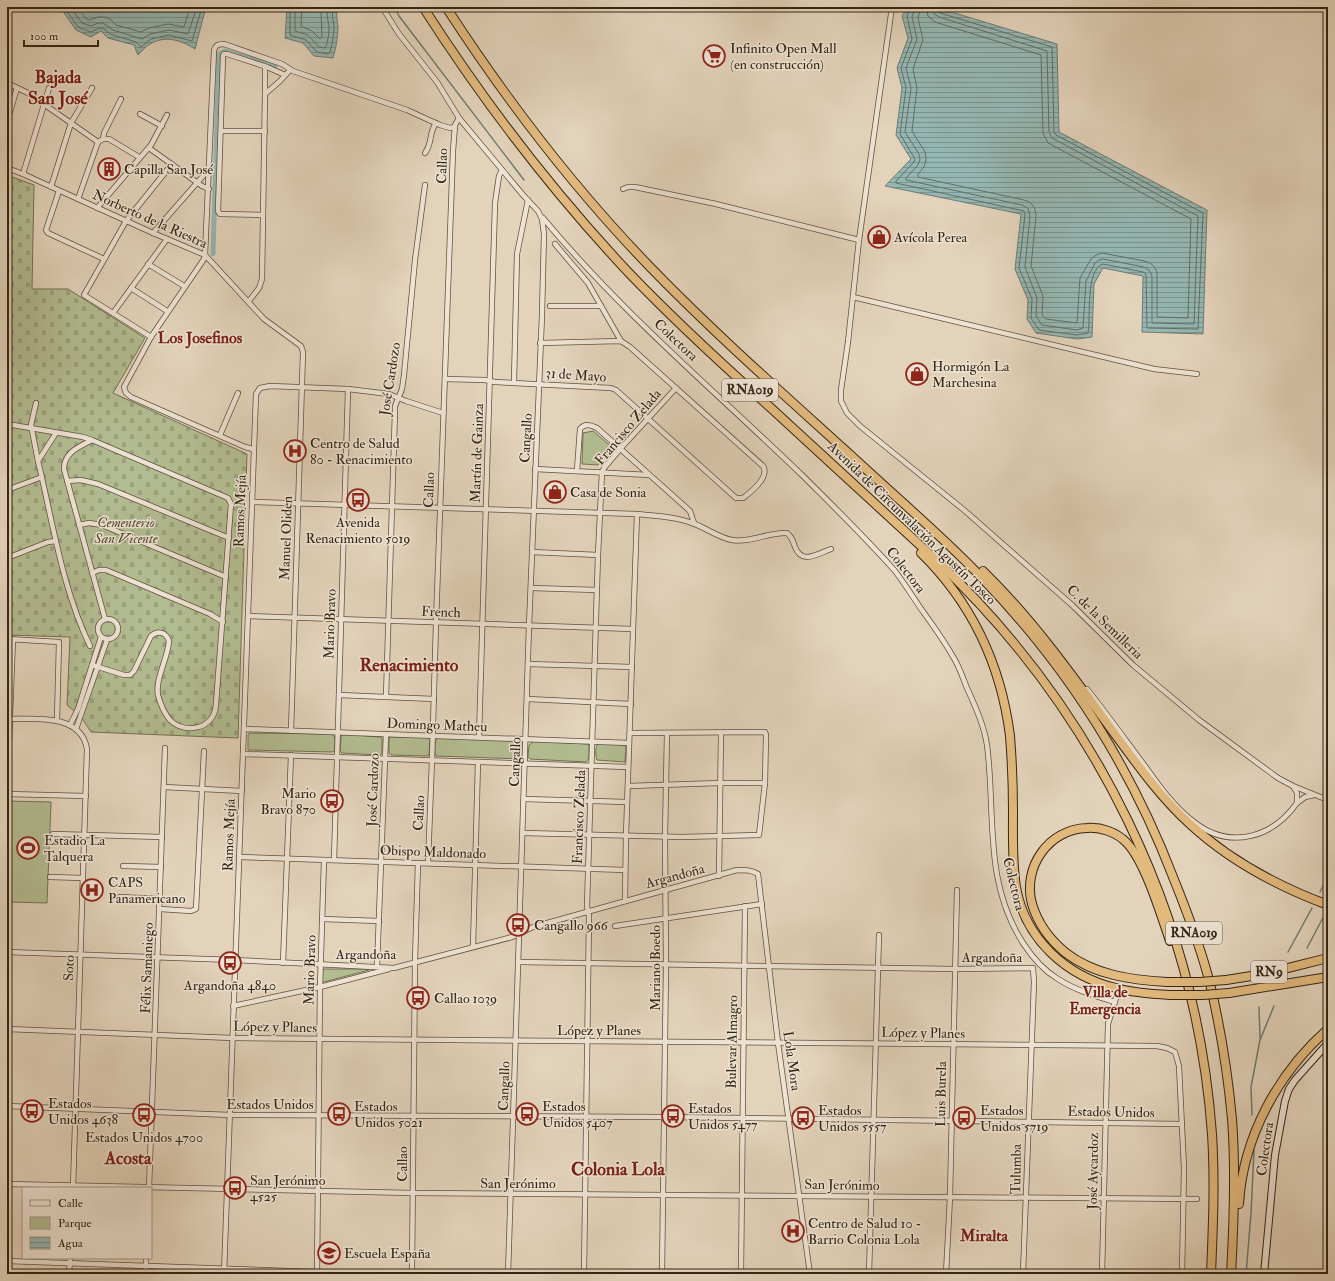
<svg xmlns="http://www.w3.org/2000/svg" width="1335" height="1281" font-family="'IM FELL Double Pica',serif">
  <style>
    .cemetery { fill: url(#cemetery-stones); stroke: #737152 }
    .green { fill: #b2bc91; stroke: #737152 }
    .water { fill: url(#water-rules); stroke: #6e7d73 }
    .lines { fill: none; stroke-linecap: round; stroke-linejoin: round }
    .shore { stroke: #646e64; stroke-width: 1 }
    .stream { stroke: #6e7d73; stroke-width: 1.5 }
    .canal { stroke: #95b7b3; stroke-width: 5 }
    .street-casing { stroke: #60513e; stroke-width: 6 }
    .secondary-casing { stroke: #342614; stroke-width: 8 }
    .highway-casing { stroke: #342614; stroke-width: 10 }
    .street { stroke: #ede2d3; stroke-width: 4.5 }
    .secondary { stroke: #ede2d3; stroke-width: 6 }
    .highway { stroke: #e2ba7e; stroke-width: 8 }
    .highway-bridge-casing { stroke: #342614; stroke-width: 10; stroke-linecap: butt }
    .highway-bridge { stroke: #e2ba7e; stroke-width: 8 }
    .labels { text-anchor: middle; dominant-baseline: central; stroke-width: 3; stroke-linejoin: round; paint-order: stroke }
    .shield { fill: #ede2d3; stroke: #6c5e4d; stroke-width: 1 }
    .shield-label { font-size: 13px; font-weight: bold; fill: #342614 }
    .poi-label { font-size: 14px; fill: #342614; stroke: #ede2d3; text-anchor: start }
    .street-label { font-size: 14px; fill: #342614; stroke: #ede2d3 }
    .park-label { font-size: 14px; font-style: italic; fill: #544c33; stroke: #ede2d3 }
    .neighbourhood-label { font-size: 15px; font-weight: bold; fill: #7a1f14; stroke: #ede2d3 }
    .quarter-label { font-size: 16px; font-weight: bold; fill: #7a1f14; stroke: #ede2d3 }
    .district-label { font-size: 18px; font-weight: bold; fill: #7a1f14; stroke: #ede2d3 }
  </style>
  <defs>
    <pattern id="cemetery-stones" width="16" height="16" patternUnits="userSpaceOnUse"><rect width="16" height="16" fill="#b2bc91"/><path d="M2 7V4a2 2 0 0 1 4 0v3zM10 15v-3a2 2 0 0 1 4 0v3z" fill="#9aa17c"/></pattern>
    <pattern id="water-rules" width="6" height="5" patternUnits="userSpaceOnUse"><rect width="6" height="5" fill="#95b7b3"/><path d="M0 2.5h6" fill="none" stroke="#7a9590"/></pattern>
  </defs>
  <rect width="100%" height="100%" fill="#e3d3bb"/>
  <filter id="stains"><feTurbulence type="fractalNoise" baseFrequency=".005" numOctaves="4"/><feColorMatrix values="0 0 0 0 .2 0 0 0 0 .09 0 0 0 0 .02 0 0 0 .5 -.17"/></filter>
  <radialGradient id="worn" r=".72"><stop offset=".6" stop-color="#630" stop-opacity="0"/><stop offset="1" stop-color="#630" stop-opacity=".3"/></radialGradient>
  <polygon class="cemetery" points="7,175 34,185 32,289 68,289 145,338 113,393 247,454 238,738 91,732 82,718 67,705 70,637 8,635 7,584"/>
  <g class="green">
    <polygon points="593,431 613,448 598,465 582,464 583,433"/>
    <polygon points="249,733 331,734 335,737 335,750 333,752 248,750 248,735"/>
    <polygon points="344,734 379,737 382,738 382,753 380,755 342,753 340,751 341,738 341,736"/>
    <polygon points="390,737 428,737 430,740 429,755 427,756 391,755 389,753 389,738"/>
    <path d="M438 738 523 741V759L436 756C434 752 434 741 438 738Z"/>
    <polygon points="534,741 589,744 589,758 586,762 530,759 528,757 529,745"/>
    <path d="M599 743 624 745 626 747 625 762 597 760C595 755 595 746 599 743Z"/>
    <polygon points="7,801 51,802 47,903 10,902 10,894 7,893"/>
    <polygon points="324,969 366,969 369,970 324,982 322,980 322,972"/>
  </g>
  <g class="water">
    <path d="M60 7H206L195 49C182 41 167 35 152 43 147 45 142 51 138 55L134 45 108 38 101 31 91 37 76 30Z"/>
    <path d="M287 7H338C336 14 337 19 338 26 338 37 336 48 333 58L314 56 303 43 285 38Z"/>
    <polygon points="907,7 935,7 1057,44 1059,132 1207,210 1203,334 1142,332 1143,276 1103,268 1094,284 1092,337 1077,339 1036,333 1027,319 1028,300 1015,269 1021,214 885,186 911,159 896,135 902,88 897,68 908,38 902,16"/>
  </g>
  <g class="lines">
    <g class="shore">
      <polyline points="64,7 78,27 91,32 99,28 103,28 110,34 136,42 141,47 151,39 169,35 192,41 202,7"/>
      <polyline points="70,7 82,23 91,26 98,23 103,23 113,30 142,39 150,34 169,30 188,34 197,7"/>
      <polyline points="78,7 85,18 89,20 98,17 105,17 110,19 116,25 141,32 149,28 168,24 184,27 190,7"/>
      <path d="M290 7V35L306 40 317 52 328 54 330 52C332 44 334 35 334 26 333 19 331 14 334 7"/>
      <path d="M295 7V31L308 35 319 47 325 48 326 47C328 40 329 34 329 27 328 20 326 14 328 7"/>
      <polyline points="302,7 301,26 312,31 320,39 322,37 321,13 322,7"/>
      <path d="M910 7 907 16 912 39 901 68 906 88 900 134 915 159 914 162 896 181V183L1024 211 1025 215 1019 268 1032 299 1031 318 1039 330 1077 335 1088 333C1091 318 1085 270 1103 264L1143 272 1146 274 1147 328 1198 329 1203 213 1056 135 1054 132 1052 47 940 13 938 11 937 7"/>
      <polyline points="915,7 912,17 917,39 906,68 911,88 905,132 919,154 920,160 918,165 906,178 906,180 1022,205 1028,208 1030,216 1025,267 1037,298 1036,316 1042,325 1077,330 1083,328 1086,281 1095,263 1099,260 1103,259 1144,267 1149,270 1152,276 1152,323 1194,324 1198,216 1052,138 1049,132 1047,51 939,17 933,13 932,7"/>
      <path d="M921 7 918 18 923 40 913 69 917 88 912 131 925 152 926 160 924 167 918 174V177L1024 200C1032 202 1036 208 1036 216L1031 266 1043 296 1042 315 1046 319 1077 323 1080 278 1091 259 1096 255 1102 253 1144 261C1152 263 1156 267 1157 274V317L1188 318 1191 219 1048 143 1043 133 1041 55 935 22 928 16 926 7"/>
    </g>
    <g class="stream">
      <polyline points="394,7 399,16 524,180"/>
      <polyline points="1320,892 1328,876"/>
      <polyline points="1307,948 1326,912"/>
      <polyline points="1288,952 1312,908"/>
      <polyline points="1259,1007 1260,1038"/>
      <polyline points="1252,1115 1251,1087 1260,1040 1274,1006"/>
      <polyline points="1246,1274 1251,1214 1254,1150"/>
    </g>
    <polyline class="canal" points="213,254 219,54 225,51 275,66"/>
    <g class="street-casing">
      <g id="street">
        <polyline points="382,7 399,34 437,82 459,118 523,195 538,211 542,219 544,234 542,315 529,626 508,1274"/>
        <polyline points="892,7 859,240 848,342 841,390 841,401 847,413 860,426 964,510 1072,605 1133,665 1199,720 1278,778 1293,786 1328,800"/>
        <polyline points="265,67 265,94"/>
        <polyline points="7,83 28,93 98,142"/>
        <polyline points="140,114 162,126"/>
        <polyline points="7,122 17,88"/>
        <polyline points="221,131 265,131"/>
        <polyline points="103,139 104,133 121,99"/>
        <polyline points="149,148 202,186 209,189"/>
        <path d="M425 153C433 142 428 135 436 123"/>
        <polyline points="7,168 23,174 153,233 205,255 264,319 301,346 303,352 291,731"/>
        <polyline points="23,174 49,88"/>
        <polyline points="51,187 71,123 92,88"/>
        <polyline points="623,189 628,187 635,187 716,204 859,240"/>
        <polyline points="59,191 46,230 48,233 104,259"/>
        <polyline points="78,199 98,142 103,139 109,139 139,157"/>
        <polyline points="97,208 151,145 167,115"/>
        <polyline points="263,215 220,214 218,211 223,56 224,54 227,54 267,67 285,75"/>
        <path d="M543 218C621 312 715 391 803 476 834 507 866 538 895 571 905 584 914 599 924 613 935 628 946 644 955 660 960 669 963 678 967 688 975 706 984 725 987 745 996 814 983 881 1023 943 1032 957 1043 970 1058 979 1075 990 1095 996 1115 1002"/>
        <polyline points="153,233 210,168"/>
        <polyline points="555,244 588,283 621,341"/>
        <polyline points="148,264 184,286"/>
        <polyline points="131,288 167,311"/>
        <polyline points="853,297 1154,369 1197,374"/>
        <polyline points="249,301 259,288 262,279 265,94 280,81 290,70"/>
        <polyline points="550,306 601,306"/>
        <polyline points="113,313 167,239"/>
        <polyline points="151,337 84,295 126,221 172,164"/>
        <path d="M445 379 485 380 495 382 611 388 616 390 736 498H743C751 492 770 477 763 466L630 347 621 341 540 343"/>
        <polyline points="514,382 517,254 528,200"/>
        <polyline points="36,403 31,425 38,461"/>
        <polyline points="7,424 83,437 92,440"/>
        <path d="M56 433 38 461C53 523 62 588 90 646"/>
        <polyline points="220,435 238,393"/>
        <path d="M253 449 245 447 131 397 126 393 124 387 151 337 204 259 205 255 214 50C216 45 218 44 224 44L282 64 293 71 407 110 440 125 450 128 455 127"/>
        <polyline points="535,469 649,475"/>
        <path d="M577 471 580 429C585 423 591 425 597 428L690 511 694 523"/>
        <polyline points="67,481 81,480 98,484 229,538"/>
        <polyline points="7,490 42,477"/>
        <path d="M252 502 637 514C654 516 672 516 689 522 704 526 716 537 732 540 752 543 768 532 787 533 792 537 793 541 795 547 802 565 817 554 831 549"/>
        <polyline points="79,525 89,523 102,525 226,577"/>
        <polyline points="532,552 598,555"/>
        <polyline points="7,558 48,542 56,541"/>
        <polyline points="92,573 99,570 106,570 210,614 223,622"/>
        <polyline points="531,588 597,590"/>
        <polyline points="248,616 633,629"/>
        <circle cx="108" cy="629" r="10"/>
        <polyline points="7,639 59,642 57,720"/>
        <polyline points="528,664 632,667"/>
        <path d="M92 665 124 675H130L134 671 151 636C158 630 166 632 169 641 168 658 155 679 158 695 160 703 165 714 170 720 182 732 204 731 213 716 215 712 216 708 216 704L231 504 228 498 92 440C79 447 64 452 64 469L105 619"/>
        <path d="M1087 689C1106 713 1124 738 1142 762 1157 783 1173 806 1194 822 1230 850 1272 838 1297 803V793L1293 786"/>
        <polyline points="339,695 434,699"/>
        <polyline points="386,697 395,411 395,406 402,389 404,375 415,260 425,185"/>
        <polyline points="528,699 631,704"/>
        <path d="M7 719C34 719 81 713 87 749L73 1188"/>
        <polyline points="70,725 78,709 101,637"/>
        <polyline points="76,729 107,640"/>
        <polyline points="244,729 629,743"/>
        <polyline points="479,737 495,203 499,176 502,170"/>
        <polyline points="243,754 628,767"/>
        <polyline points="628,786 721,783 765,783"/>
        <polyline points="164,787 242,791"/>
        <polyline points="7,794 13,639"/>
        <polyline points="7,794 86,796"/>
        <polyline points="524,799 627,802"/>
        <polyline points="1297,803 1305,797 1314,795"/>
        <polyline points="523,833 682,837 759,835 765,783 766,735 765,732 630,733"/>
        <polyline points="53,834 162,837"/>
        <polyline points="239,857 625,870"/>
        <polyline points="334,860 348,389"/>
        <polyline points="428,863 432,760 436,623 453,151 455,125 459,118"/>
        <polyline points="123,866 161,867"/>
        <polyline points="719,876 721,733"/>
        <polyline points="50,877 83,878"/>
        <polyline points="120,897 160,899"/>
        <polyline points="625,901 626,836 637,514"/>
        <polyline points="160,909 191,911 196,909 204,751"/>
        <polyline points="322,919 379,921"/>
        <polyline points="615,926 762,904"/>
        <polyline points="473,947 478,762"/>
        <path d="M7 952 234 960 394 968 512 937 533 927 737 870C745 870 752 870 758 874L778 1043 810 1274"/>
        <polyline points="519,962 955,969 1033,968 1034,982 1023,1274"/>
        <polyline points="283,963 291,755"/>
        <polyline points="377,967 386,734"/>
        <polyline points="233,1006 320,987 389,969"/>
        <polyline points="7,1029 233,1038 1157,1046 1167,1048 1175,1052 1179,1066 1184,1168 1182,1274"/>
        <polyline points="7,1106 230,1115 664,1117 1182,1124"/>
        <polyline points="7,1184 413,1193 1197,1199"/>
        <polyline points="149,1188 165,748"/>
        <polyline points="7,1261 317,1272 574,1274"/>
        <polyline points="69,1274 70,1258"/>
        <polyline points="146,1274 146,1258"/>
        <polyline points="224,1274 256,394 260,388 270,386 348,389 389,394 406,401 443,413"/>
        <polyline points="317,1274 320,987 324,860"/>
        <polyline points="412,1274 415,961 418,863"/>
        <polyline points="584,1274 589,917 587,906 598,555 602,472 604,468 621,448 676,388"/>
        <polyline points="662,1274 666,965 665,837 667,733"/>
        <polyline points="741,1274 745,906"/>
        <polyline points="869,1274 879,935"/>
        <polyline points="946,1274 950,1197 957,890"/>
        <polyline points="1102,1274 1108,1024 1116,998"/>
      </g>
    </g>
    <g class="secondary-casing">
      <polyline id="secondary" points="1264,1274 1275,1155 1285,1101 1289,1089 1295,1080 1328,1043"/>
    </g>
    <g class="highway-casing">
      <g id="highway">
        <path d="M423 7C484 102 552 191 629 273 675 321 723 365 772 409 826 459 880 508 934 558 1095 709 1196 913 1212 1134 1215 1181 1213 1227 1211 1274"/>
        <path d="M446 7C507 101 575 190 653 270 725 344 804 412 880 482 915 514 950 544 982 578 1066 665 1130 765 1173 877 1188 914 1202 950 1211 988 1221 1031 1228 1075 1232 1119 1236 1170 1234 1222 1231 1274"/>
        <path d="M921 553C972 603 1001 665 1010 736 1012 761 1013 786 1013 811 1013 837 1012 862 1016 887 1025 939 1066 976 1116 988 1134 993 1152 994 1170 995"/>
        <path d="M983 571C1031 618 1070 672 1109 726 1134 760 1159 796 1190 824 1230 861 1277 886 1328 905"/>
        <polyline points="1226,980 1264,974 1328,958"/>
        <path d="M1167 982C1132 980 1094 975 1066 953 1050 940 1038 924 1032 904 1022 867 1049 829 1087 828 1101 827 1116 832 1126 842 1145 861 1161 915 1170 941"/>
        <polyline points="1229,993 1328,977"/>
        <path d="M1239 1204C1243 1137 1278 1073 1328 1029"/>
      </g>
    </g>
    <use href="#street" class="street"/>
    <use href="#secondary" class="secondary"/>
    <use href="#highway" class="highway"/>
    <g class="highway-bridge-casing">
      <g id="highway-bridge">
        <polyline points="1167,982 1200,982 1226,980"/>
        <polyline points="1170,995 1203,995 1229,993"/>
      </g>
    </g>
    <use href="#highway-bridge" class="highway-bridge"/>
  </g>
  <defs>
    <g id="supermarket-ring" transform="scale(1.15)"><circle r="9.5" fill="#ede2d3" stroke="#8f2418" stroke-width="1.5"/><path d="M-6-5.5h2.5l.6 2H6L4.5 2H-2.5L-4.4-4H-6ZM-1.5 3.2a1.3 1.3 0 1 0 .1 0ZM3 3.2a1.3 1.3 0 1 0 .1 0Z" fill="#8f2418"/></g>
    <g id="building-ring" transform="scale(1.15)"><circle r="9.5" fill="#ede2d3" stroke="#8f2418" stroke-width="1.5"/><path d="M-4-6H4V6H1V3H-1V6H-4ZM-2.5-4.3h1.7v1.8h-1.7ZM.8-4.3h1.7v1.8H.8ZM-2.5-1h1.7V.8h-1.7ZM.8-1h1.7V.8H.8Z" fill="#8f2418"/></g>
    <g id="shop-ring" transform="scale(1.15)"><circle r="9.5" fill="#ede2d3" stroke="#8f2418" stroke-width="1.5"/><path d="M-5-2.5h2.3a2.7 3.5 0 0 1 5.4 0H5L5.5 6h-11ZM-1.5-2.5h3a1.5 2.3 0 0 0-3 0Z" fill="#8f2418"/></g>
    <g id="hospital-ring" transform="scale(1.15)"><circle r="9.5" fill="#ede2d3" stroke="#8f2418" stroke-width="1.5"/><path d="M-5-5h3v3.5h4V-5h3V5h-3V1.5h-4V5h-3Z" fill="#8f2418"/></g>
    <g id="bus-ring" transform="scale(1.15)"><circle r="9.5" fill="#ede2d3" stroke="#8f2418" stroke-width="1.5"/><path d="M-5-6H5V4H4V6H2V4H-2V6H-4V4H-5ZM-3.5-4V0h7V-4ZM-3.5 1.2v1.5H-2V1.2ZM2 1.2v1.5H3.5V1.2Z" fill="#8f2418"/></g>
    <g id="stadium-ring" transform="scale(1.15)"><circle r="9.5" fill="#ede2d3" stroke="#8f2418" stroke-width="1.5"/><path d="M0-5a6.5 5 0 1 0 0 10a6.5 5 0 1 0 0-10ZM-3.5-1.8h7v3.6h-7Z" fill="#8f2418"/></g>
    <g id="school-ring" transform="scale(1.15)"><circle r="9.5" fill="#ede2d3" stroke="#8f2418" stroke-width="1.5"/><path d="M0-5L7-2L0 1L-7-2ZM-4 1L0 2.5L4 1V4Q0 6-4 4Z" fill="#8f2418"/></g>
  </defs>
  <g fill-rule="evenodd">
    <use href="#supermarket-ring" x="714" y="56"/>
    <use href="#building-ring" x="109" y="169"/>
    <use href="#shop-ring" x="879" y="237"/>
    <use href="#shop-ring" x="917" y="374"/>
    <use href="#hospital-ring" x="295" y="451"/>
    <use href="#shop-ring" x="555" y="492"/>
    <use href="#bus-ring" x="358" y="500"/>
    <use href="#bus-ring" x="332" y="801"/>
    <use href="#stadium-ring" x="28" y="848"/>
    <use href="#hospital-ring" x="92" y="890"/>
    <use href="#bus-ring" x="518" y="925"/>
    <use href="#bus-ring" x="230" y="963"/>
    <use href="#bus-ring" x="418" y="998"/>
    <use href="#bus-ring" x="32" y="1111"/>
    <use href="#bus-ring" x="339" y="1114"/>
    <use href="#bus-ring" x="527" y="1114"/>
    <use href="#bus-ring" x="144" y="1115"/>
    <use href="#bus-ring" x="673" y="1116"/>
    <use href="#bus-ring" x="803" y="1118"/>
    <use href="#bus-ring" x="964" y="1118"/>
    <use href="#bus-ring" x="235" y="1188"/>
    <use href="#hospital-ring" x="793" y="1231"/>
    <use href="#school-ring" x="329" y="1253"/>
  </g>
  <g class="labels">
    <g class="shield">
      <rect x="722" y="379" width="56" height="22" rx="3"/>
      <rect x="1166" y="922" width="56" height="22" rx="3"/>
      <rect x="1251" y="961" width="36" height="22" rx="3"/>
    </g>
    <g class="shield-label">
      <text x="750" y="390">RNA019</text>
      <text x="1194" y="933">RNA019</text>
      <text x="1269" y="972">RN9</text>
    </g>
    <g class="poi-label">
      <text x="730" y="48">Infinito Open Mall<tspan x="730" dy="16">(en construcción)</tspan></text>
      <text x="124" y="169">Capilla San José</text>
      <text x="894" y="237">Avícola Perea</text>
      <text x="932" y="366">Hormigón La<tspan x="932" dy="16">Marchesina</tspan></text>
      <text x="310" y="443">Centro de Salud<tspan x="310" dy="16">80 - Renacimiento</tspan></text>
      <text x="570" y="492">Casa de Sonia</text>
      <text x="358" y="522" text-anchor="middle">Avenida<tspan x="358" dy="16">Renacimiento 5019</tspan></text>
      <text x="316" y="793" text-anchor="end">Mario<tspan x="316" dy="16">Bravo 870</tspan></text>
      <text x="44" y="840">Estadio La<tspan x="44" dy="16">Talquera</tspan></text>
      <text x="108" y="882">CAPS<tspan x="108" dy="16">Panamericano</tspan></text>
      <text x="534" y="925">Cangallo 966</text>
      <text x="230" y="985" text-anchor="middle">Argandoña 4840</text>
      <text x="434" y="998">Callao 1039</text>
      <text x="48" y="1103">Estados<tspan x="48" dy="16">Unidos 4638</tspan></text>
      <text x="354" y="1106">Estados<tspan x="354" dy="16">Unidos 5021</tspan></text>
      <text x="542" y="1106">Estados<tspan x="542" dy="16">Unidos 5407</tspan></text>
      <text x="688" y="1108">Estados<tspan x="688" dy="16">Unidos 5477</tspan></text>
      <text x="818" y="1110">Estados<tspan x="818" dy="16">Unidos 5557</tspan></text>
      <text x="980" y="1110">Estados<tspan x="980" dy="16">Unidos 5719</tspan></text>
      <text x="144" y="1137" text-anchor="middle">Estados Unidos 4700</text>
      <text x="250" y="1180">San Jerónimo<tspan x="250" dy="16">4525</tspan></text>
      <text x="808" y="1223">Centro de Salud 10 -<tspan x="808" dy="16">Barrio Colonia Lola</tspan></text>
      <text x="344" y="1253">Escuela España</text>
    </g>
    <g class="street-label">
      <text transform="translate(442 166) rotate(-88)">Callao</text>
      <text transform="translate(150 219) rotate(24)">Norberto de la Riestra</text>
      <text transform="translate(676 340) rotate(43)">Colectora</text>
      <text transform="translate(576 375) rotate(4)">31 de Mayo</text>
      <text transform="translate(390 379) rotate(-81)">José Cardozo</text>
      <text transform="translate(628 427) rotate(-50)">Francisco Zelada</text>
      <text transform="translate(526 438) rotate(-87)">Cangallo</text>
      <text transform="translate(477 453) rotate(-88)">Martín de Gainza</text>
      <text transform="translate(429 490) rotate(-88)">Callao</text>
      <text transform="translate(240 511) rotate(-88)">Ramos Mejía</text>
      <text transform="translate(912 523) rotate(44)">Avenida de Circunvalación Agustín Tosco</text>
      <text transform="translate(286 538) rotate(-88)">Manuel Oliden</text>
      <text transform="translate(906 570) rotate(52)">Colectora</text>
      <text transform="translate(441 612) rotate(2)">French</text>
      <text transform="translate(1105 622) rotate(44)">C. de la Semilleria</text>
      <text transform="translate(330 624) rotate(-88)">Mario Bravo</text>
      <text transform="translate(437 725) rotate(2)">Domingo Matheu</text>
      <text transform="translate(515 762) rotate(-88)">Cangallo</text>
      <text transform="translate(373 790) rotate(-88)">José Cardozo</text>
      <text transform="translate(419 813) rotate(-87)">Callao</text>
      <text transform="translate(579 817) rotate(-88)">Francisco Zelada</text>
      <text transform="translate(229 835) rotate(-88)">Ramos Mejía</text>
      <text transform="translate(433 852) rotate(2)">Obispo Maldonado</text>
      <text transform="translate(675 876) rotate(-15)">Argandoña</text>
      <text transform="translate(1014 884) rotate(76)">Colectora</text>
      <text x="366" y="954">Argandoña</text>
      <text x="992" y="957">Argandoña</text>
      <text transform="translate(69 968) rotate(-88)">Soto</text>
      <text transform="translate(147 968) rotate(-88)">Félix Samaniego</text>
      <text transform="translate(655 968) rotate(-90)">Mariano Boedo</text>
      <text transform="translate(310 970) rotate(-88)">Mario Bravo</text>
      <text transform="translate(275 1027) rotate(1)">López y Planes</text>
      <text x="599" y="1030">López y Planes</text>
      <text transform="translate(923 1033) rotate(1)">López y Planes</text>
      <text transform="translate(732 1042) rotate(-89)">Bulevar Almagro</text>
      <text transform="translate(792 1061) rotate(82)">Lola Mora</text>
      <text transform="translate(504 1086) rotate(-88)">Cangallo</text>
      <text transform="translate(941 1094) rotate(-89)">Luis Burela</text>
      <text x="270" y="1104">Estados Unidos</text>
      <text transform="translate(1111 1112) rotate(1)">Estados Unidos</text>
      <text transform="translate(1265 1149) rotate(-82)">Colectora</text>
      <text transform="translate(402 1164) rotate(-90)">Callao</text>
      <text transform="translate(1016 1169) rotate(-89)">Tulumba</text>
      <text transform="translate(1093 1171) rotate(-89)">José Aycardoz</text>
      <text x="518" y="1183">San Jerónimo</text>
      <text transform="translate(842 1185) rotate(1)">San Jerónimo</text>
    </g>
    <g class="park-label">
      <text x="126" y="522">Cementerio<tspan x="126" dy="16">San Vicente</tspan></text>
    </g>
    <g class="neighbourhood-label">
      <text x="1105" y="992">Villa de<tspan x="1105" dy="17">Emergencia</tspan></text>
    </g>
    <g class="quarter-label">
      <text x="200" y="338">Los Josefinos</text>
      <text x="984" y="1236">Miralta</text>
    </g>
    <g class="district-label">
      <text x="58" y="77">Bajada<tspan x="58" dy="21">San José</tspan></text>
      <text x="409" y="665">Renacimiento</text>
      <text x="128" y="1158">Acosta</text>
      <text x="618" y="1169">Colonia Lola</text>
    </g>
  </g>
  <rect width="1335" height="1281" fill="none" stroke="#e3d3bb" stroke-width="24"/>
  <rect x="8" y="8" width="1319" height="1265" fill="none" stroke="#342614" stroke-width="2"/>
  <rect x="12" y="12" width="1311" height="1257" fill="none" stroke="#342614"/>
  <rect x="22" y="1187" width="130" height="72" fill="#ede2d3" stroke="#a39787"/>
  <rect x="30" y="1200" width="20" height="6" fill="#ede2d3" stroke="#a39787"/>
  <text x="58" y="1207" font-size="12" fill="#342614">Calle</text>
  <rect x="30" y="1217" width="20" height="12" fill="#b2bc91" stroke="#a39787"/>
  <text x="58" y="1227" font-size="12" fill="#342614">Parque</text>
  <rect x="30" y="1237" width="20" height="12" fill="url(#water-rules)" stroke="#a39787"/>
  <text x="58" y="1247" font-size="12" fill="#342614">Agua</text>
  <path d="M24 40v6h74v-6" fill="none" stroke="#342614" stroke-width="2"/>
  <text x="30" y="40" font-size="12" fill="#342614" stroke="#ede2d3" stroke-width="3" paint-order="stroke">100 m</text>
  <rect width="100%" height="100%" filter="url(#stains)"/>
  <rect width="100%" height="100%" fill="url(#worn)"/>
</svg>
